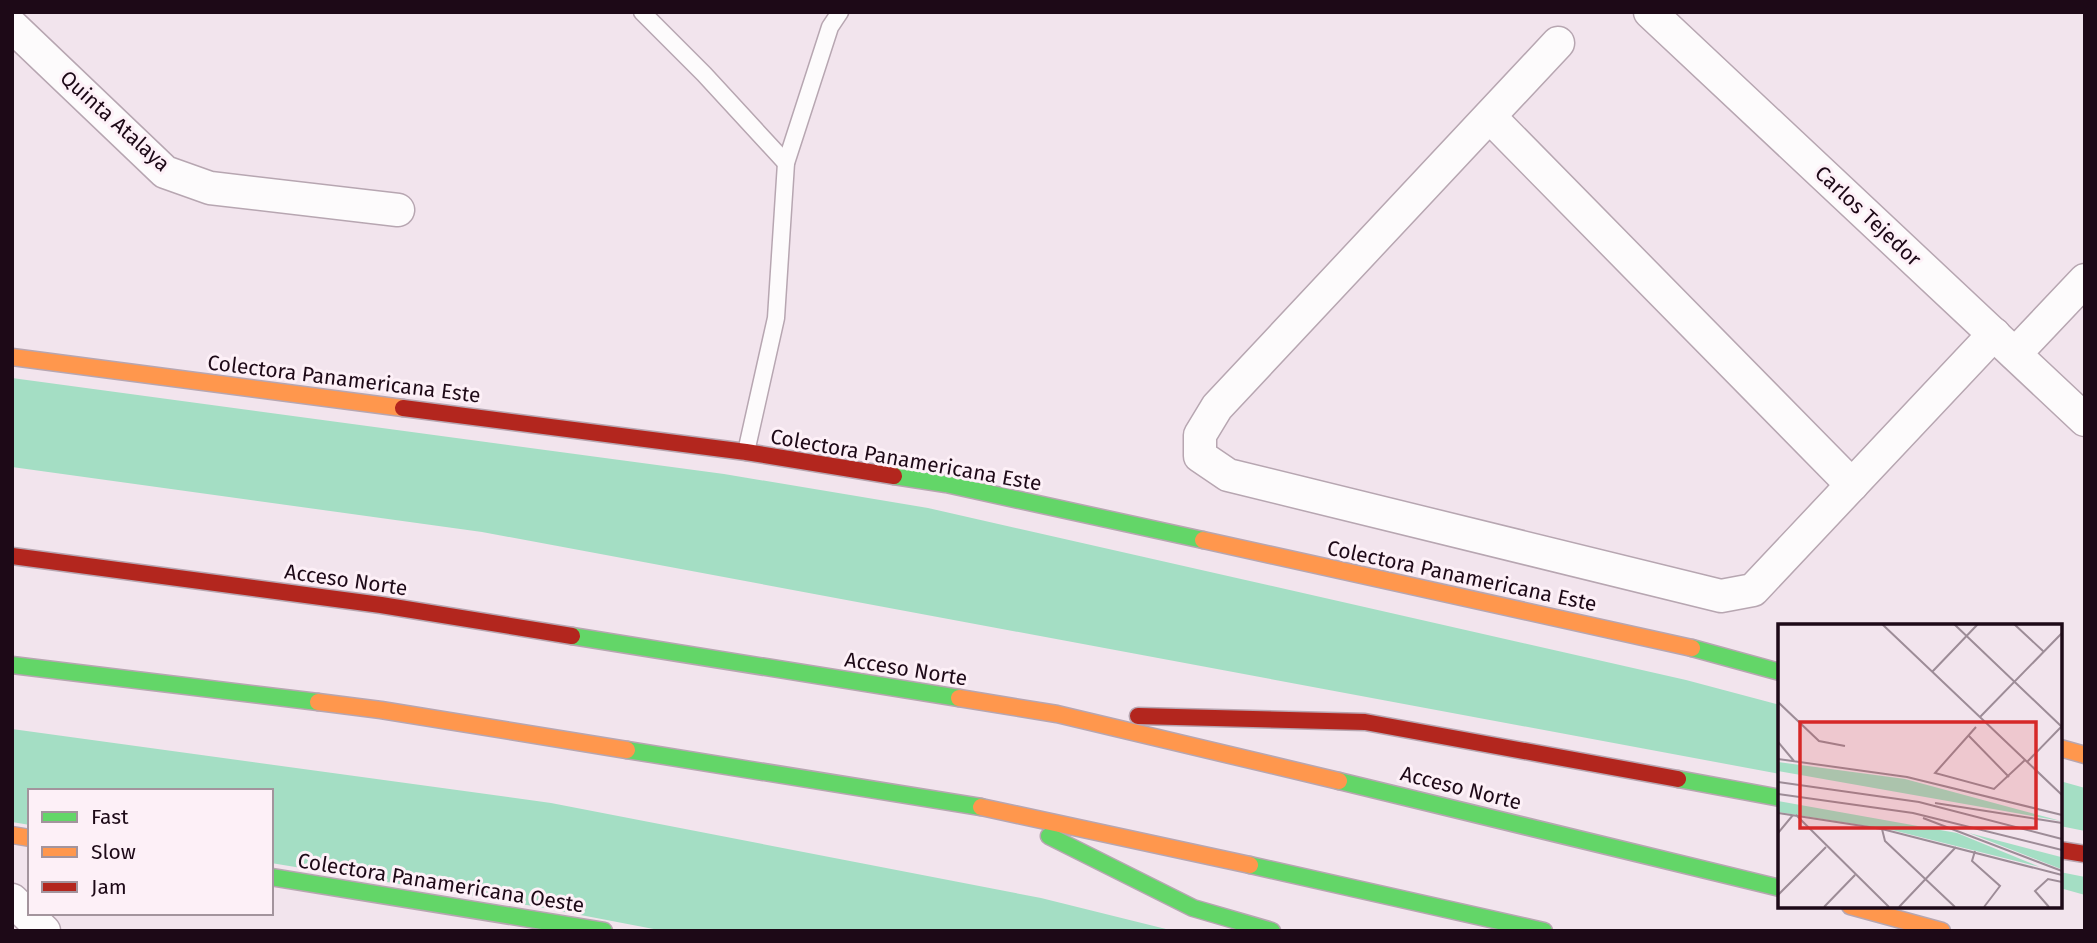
<svg xmlns="http://www.w3.org/2000/svg" width="2097" height="943" font-family="'Fira Sans',sans-serif">
  <style>
    .green { fill: #a4dec4 }
    .lines { fill: none; stroke-linecap: round; stroke-linejoin: round }
    .lane-casing { stroke: #b7a6b1; stroke-width: 19 }
    .street-casing { stroke: #b7a6b1; stroke-width: 35 }
    .fast-casing { stroke: #b7a6b1; stroke-width: 19 }
    .slow-casing { stroke: #b7a6b1; stroke-width: 19 }
    .jam-casing { stroke: #b7a6b1; stroke-width: 19 }
    .lane { stroke: #fdfbfc; stroke-width: 16 }
    .street { stroke: #fdfbfc; stroke-width: 32 }
    .fast { stroke: #63d668; stroke-width: 16 }
    .slow { stroke: #ff974d; stroke-width: 16 }
    .jam { stroke: #b3261e; stroke-width: 16 }
    .labels { text-anchor: middle; dominant-baseline: central; stroke-width: 6; stroke-linejoin: round; paint-order: stroke }
    .street-label { font-size: 21px; fill: #1d0917; stroke: #fdf0f7 }
    .inset-road { fill: none; stroke: #9d8c97; stroke-width: 2 }
    .view { fill: #d62828; fill-opacity: 0.15; stroke: #d62828; stroke-width: 3.5 }
    .inset-edge { fill: none; stroke: #1d0917; stroke-width: 3.5 }
  </style>
  <rect width="100%" height="100%" fill="#f2e4ed"/>
  <g class="green">
    <polygon points="12,378 724,474 928,508 1686,680 1780,705 1780,774 482,532 12,467"/>
    <polygon points="12,729 551,803 1041,898 1174,931 664,931 539,907 271,863 271,791 30,791 30,825 12,822"/>
    <polygon points="2060,781 2085,788 2085,831 2060,826"/>
    <polygon points="2060,872 2085,877 2085,895 2060,888"/>
  </g>
  <g class="lines">
    <g class="lane-casing">
      <g id="lane">
        <polyline points="642,12 704,74 786,163"/>
        <polyline points="746,452 776,318 786,163 830,27 840,12"/>
      </g>
    </g>
    <g class="street-casing">
      <g id="street">
        <polyline points="1650,12 2085,420"/>
        <polyline points="12,26 165,172 210,188 398,210"/>
        <polyline points="1558,43 1217,407 1200,435 1200,456 1228,475 1721,596 1753,590 1994,334"/>
        <polyline points="1490,117 1852,485"/>
        <polyline points="2015,354 2085,280"/>
        <polyline points="12,900 44,931"/>
      </g>
    </g>
    <g class="fast-casing">
      <g id="fast">
        <polyline points="894,476 946,484 1203,540"/>
        <polyline points="572,636 959,698"/>
        <polyline points="1692,648 1780,672"/>
        <polyline points="12,665 318,702"/>
        <polyline points="627,750 981,807"/>
        <polyline points="1678,779 1780,798"/>
        <polyline points="1339,781 1780,888"/>
        <polyline points="1049,836 1193,908 1272,931"/>
        <polyline points="1250,865 1544,931"/>
        <polyline points="271,877 604,931"/>
      </g>
    </g>
    <g class="slow-casing">
      <g id="slow">
        <polyline points="12,357 403,408"/>
        <polyline points="1203,540 1692,648"/>
        <polyline points="959,698 1057,714 1339,781"/>
        <polyline points="318,702 381,710 627,750"/>
        <polyline points="2060,748 2085,755"/>
        <polyline points="981,807 1250,865"/>
        <polyline points="12,835 30,838"/>
        <polyline points="1850,906 1942,931"/>
      </g>
    </g>
    <g class="jam-casing">
      <g id="jam">
        <polyline points="403,408 746,452 894,476"/>
        <polyline points="12,556 381,605 572,636"/>
        <polyline points="1138,716 1365,722 1678,779"/>
        <polyline points="2060,850 2085,854"/>
      </g>
    </g>
    <use href="#lane" class="lane"/>
    <use href="#street" class="street"/>
    <use href="#fast" class="fast"/>
    <use href="#slow" class="slow"/>
    <use href="#jam" class="jam"/>
  </g>
  <g class="labels">
    <g class="street-label">
      <text transform="translate(115 121) rotate(42)">Quinta Atalaya</text>
      <text transform="translate(1868 216) rotate(43)">Carlos Tejedor</text>
      <text transform="translate(344 379) rotate(7)">Colectora Panamericana Este</text>
      <text transform="translate(906 460) rotate(10)">Colectora Panamericana Este</text>
      <text transform="translate(1462 576) rotate(12)">Colectora Panamericana Este</text>
      <text transform="translate(346 580) rotate(8)">Acceso Norte</text>
      <text transform="translate(906 669) rotate(9)">Acceso Norte</text>
      <text transform="translate(1461 788) rotate(14)">Acceso Norte</text>
      <text transform="translate(441 883) rotate(9)">Colectora Panamericana Oeste</text>
    </g>
  </g>
  <g transform="translate(1778 624)">
    <rect width="284" height="284" fill="#f2e4ed"/>
    <path d="M0 138 127 155 283 197 0 147ZM0 177 179 209 262 243 114 206 0 188ZM191 209 283 233V245Z" fill="#a4dec4"/>
    <path class="inset-road" d="M104 0 284 171M176 0 284 103M236 0 265 27M154 48 200 0M0 78 41 117 67 122M202 93 284 9M198 103 157 149 216 165 247 136M190 111 231 153M0 118 16 137M0 135 129 153 284 191M249 138 284 102M0 158 141 178 284 215M0 170 135 189 284 226M157 179 284 199M0 189 104 205 284 251M18 191 111 283M145 194 284 247M104 205 107 217 177 283M0 209 15 191M197 227 194 237 222 262 206 283M0 271 48 223M46 283 77 251M121 283 178 223M271 283 257 267 270 255 284 258"/>
    <path class="view" d="M22 98H258V204H22Z"/>
    <rect width="284" height="284" class="inset-edge"/>
  </g>
  <rect width="2097" height="943" fill="none" stroke="#1d0917" stroke-width="28"/>
  <rect x="28" y="789" width="245" height="126" fill="#fdf0f7" stroke="#a3949d" stroke-width="2"/>
  <rect x="42" y="812" width="35" height="10" fill="#63d668" stroke="#a3949d" stroke-width="2"/>
  <text x="91" y="824" font-size="21" fill="#1d0917">Fast</text>
  <rect x="42" y="847" width="35" height="10" fill="#ff974d" stroke="#a3949d" stroke-width="2"/>
  <text x="91" y="859" font-size="21" fill="#1d0917">Slow</text>
  <rect x="42" y="882" width="35" height="10" fill="#b3261e" stroke="#a3949d" stroke-width="2"/>
  <text x="91" y="894" font-size="21" fill="#1d0917">Jam</text>
</svg>
